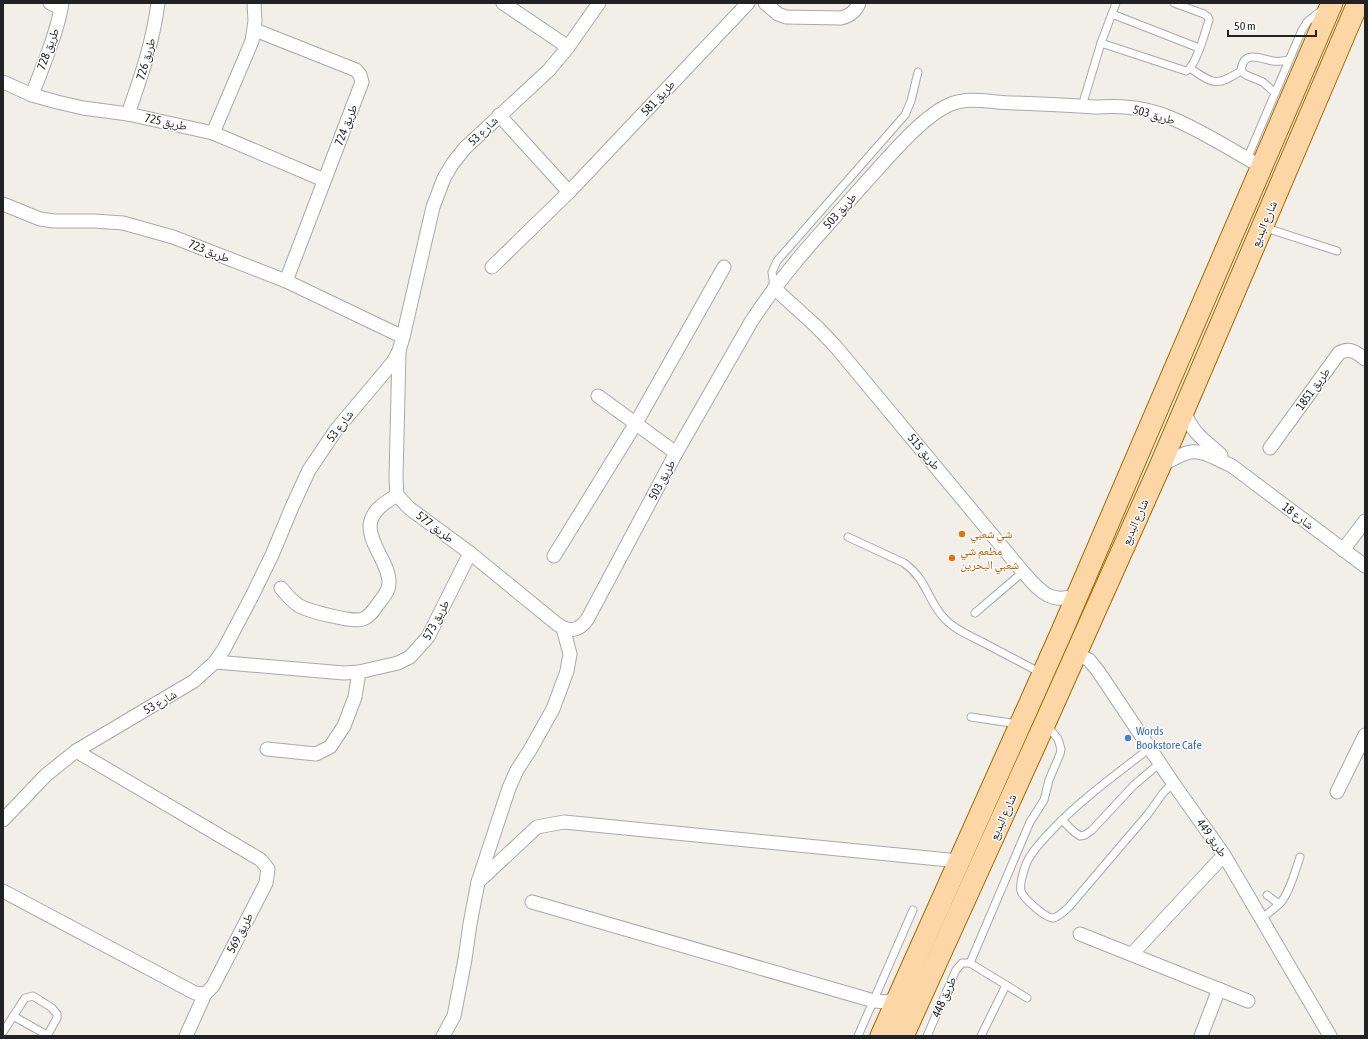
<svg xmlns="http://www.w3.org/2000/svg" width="1368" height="1039" font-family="'Asap Condensed','Noto Naskh Arabic',sans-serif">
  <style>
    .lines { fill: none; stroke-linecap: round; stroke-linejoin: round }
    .lane-casing { stroke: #a9a9a9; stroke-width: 9 }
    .street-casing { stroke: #a9a9a9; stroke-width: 15 }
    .primary-casing { stroke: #a06b00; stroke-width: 23 }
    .lane { stroke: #fff; stroke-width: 7 }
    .street { stroke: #fff; stroke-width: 13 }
    .primary { stroke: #fcd6a4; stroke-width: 21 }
    .food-dot { fill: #e8710a; stroke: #fff; stroke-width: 1.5 }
    .shop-dot { fill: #3f7fe0; stroke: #fff; stroke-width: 1.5 }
    .labels { text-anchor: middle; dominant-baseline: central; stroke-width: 3; stroke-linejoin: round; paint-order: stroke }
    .street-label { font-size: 12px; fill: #222; stroke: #fff }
    .food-label { font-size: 12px; fill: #c56008; stroke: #fff; text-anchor: start }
    .shop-label { font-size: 12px; fill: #366cbe; stroke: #fff; text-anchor: start }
  </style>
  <rect width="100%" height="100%" fill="#f2efe9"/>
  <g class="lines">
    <g class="lane-casing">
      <g id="lane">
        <polyline points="1112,14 1199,48"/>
        <path d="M1101 43 1186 71C1196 67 1205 32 1209 20L1208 17 1204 14 1174 3"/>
        <path d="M1190 68C1214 85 1217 86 1241 71"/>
        <path d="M1275 93 1263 82 1246 75 1241 71C1243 49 1260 59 1273 61 1278 62 1284 61 1289 60"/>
        <polyline points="1082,106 1101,43 1116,3"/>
        <polyline points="1247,159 1302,30 1308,21 1322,10"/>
        <polyline points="1263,227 1337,251"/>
        <polyline points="774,288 772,272 777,261 905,115 911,101 918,72"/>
        <path d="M848 537 904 563C928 580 927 601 945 619 955 630 971 636 984 643 1003 653 1022 663 1041 673"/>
        <polyline points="975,613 1023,572"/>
        <polyline points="971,717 1018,724"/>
        <path d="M1150 748C1118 773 1083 798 1054 828 1045 837 1036 847 1029 858 1025 865 1019 884 1021 891 1023 898 1045 918 1053 918 1059 917 1064 911 1068 908L1148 814 1163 793 1173 783"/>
        <polyline points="1062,820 1073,831 1080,836 1085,835 1092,830 1134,785 1160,763"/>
        <polyline points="1267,895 1279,904"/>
        <path d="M1261 919C1268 913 1276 908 1282 901 1291 889 1295 871 1300 857"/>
        <polyline points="970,963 1030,822 1044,800 1049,780 1060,754 1061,749 1058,739 1047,725"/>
        <polyline points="13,1016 47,1035"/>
        <polyline points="3,1032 25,998 33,996 52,1008 57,1014 57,1018 47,1036"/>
        <polyline points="858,1036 913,910"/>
        <polyline points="927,1036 956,970 962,963 970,963 1027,998"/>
        <polyline points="981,1036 1006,985"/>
      </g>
    </g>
    <g class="street-casing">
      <g id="street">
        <polyline points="50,3 61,8"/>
        <polyline points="503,3 568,47"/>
        <path d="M765 3 778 14 786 17 841 18C849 16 856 11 859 3"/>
        <polyline points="255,30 356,70 360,75 362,82 286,281"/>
        <polyline points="3,82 32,95 57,102 83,108 128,114 213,133 324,180"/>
        <path d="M32 95C43 65 57 34 62 3"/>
        <path d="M128 114C141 77 153 42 158 3"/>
        <polyline points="499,115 569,192"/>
        <polyline points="213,133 252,41 255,21 254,3"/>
        <polyline points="3,204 40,219 54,221 94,221 123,223 173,237 286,281 403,337"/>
        <polyline points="492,267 569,192 748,3"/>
        <path d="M774 288 817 327 836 347 1023 572C1040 591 1051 606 1078 594"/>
        <path d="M399 351 396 478 397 495 409 508 470 553 557 624C569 633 580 631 588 618L676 453 751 322C784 271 826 227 866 182 888 158 922 116 951 104 970 96 993 103 1013 103 1040 104 1067 105 1094 107 1104 107 1115 106 1125 107 1140 108 1157 112 1171 118 1201 130 1233 151 1262 167"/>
        <polyline points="598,396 676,453"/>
        <path d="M1184 410C1191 432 1204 440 1221 455"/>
        <path d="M1270 448 1339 353C1349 347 1356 352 1365 359"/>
        <path d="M1160 466C1197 445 1195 449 1232 466L1365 566"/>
        <polyline points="1343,550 1365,521"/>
        <polyline points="554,556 636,423 724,267"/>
        <path d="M281 588C286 594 292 601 298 605 307 611 354 623 363 619 370 616 374 610 378 604 383 598 389 591 389 583 390 565 370 546 370 526 371 510 386 502 397 495"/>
        <polyline points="1077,654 1089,660 1098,671 1173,783 1224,855 1330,1036"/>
        <polyline points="215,662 344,673 359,672 398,663 410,657 428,637 470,553"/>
        <polyline points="267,749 316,754 330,747 344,726 355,697 359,672"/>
        <polyline points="1337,792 1365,735"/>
        <polyline points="3,820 46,775 76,751 194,681 215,662 224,649 252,596 272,555 292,507 309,470 336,430 393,362 399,351 403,337 433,207 444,178 453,163 465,148 549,70 568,47 599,3"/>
        <polyline points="478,882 537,827 564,822 959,861"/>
        <polyline points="3,891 195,993 205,994 213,986 266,883 268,869 261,860 76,751"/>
        <polyline points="532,902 874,1001 887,1002 899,996"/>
        <polyline points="1080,934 1248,1001"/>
        <polyline points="1132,954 1224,855"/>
        <polyline points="186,1036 205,994"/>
        <polyline points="443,1036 454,1016 465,959 470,924 478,882 509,788 517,770 530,750 553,709 567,671 570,654 563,628"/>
        <polyline points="1201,1036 1219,989"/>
      </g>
    </g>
    <g class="primary-casing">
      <g id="primary">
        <polyline points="881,1036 1062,631 1332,3"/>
        <polyline points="903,1036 1045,723 1160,466 1358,3"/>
      </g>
    </g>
    <use href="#lane" class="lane"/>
    <use href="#street" class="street"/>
    <use href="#primary" class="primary"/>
  </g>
  <g class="food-dot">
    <circle cx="962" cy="534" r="4"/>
    <circle cx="952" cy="558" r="4"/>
  </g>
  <circle class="shop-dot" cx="1128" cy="738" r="4"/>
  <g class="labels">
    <g class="street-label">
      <text transform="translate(48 49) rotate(-70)">طريق 728</text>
      <text transform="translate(146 59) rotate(-74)">طريق 726</text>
      <text transform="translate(658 98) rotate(-47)">طريق 581</text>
      <text transform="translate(1154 115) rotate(16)">طريق 503</text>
      <text transform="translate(166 122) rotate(12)">طريق 725</text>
      <text transform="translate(346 125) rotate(-69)">طريق 724</text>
      <text transform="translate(483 131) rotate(-44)">شارع 53</text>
      <text transform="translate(840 211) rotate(-48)">طريق 503</text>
      <text transform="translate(1264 224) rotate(-67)">شارع البديع</text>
      <text transform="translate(209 251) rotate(21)">طريق 723</text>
      <text transform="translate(1313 389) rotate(-54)">طريق 1851</text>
      <text transform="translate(340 426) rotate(-53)">شارع 53</text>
      <text transform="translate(924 452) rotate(50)">طريق 515</text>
      <text transform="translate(662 480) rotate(-62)">طريق 503</text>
      <text transform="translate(1298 516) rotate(37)">شارع 18</text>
      <text transform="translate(1135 522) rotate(-66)">شارع البديع</text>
      <text transform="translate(435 527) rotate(37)">طريق 577</text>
      <text transform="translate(436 620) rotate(-62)">طريق 573</text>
      <text transform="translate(160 702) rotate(-30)">شارع 53</text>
      <text transform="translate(1003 817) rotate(-66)">شارع البديع</text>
      <text transform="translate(1212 838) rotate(55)">طريق 449</text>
      <text transform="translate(240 933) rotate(-63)">طريق 569</text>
      <text transform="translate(944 997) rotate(-66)">طريق 448</text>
    </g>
    <g class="food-label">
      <text x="970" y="534">شي شعبي</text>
      <text x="960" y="551">مطعم شي<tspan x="960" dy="14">شعبي البحرين</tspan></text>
    </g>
    <g class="shop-label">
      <text x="1136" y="731">Words<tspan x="1136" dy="14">Bookstore Cafe</tspan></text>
    </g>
  </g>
  <rect width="1368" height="1039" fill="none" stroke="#222222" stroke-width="8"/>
  <path d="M1228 30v6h88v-6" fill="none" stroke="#222222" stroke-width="2"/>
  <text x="1234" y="30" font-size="12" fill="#222222" stroke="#ffffff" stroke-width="3" paint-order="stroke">50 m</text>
</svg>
